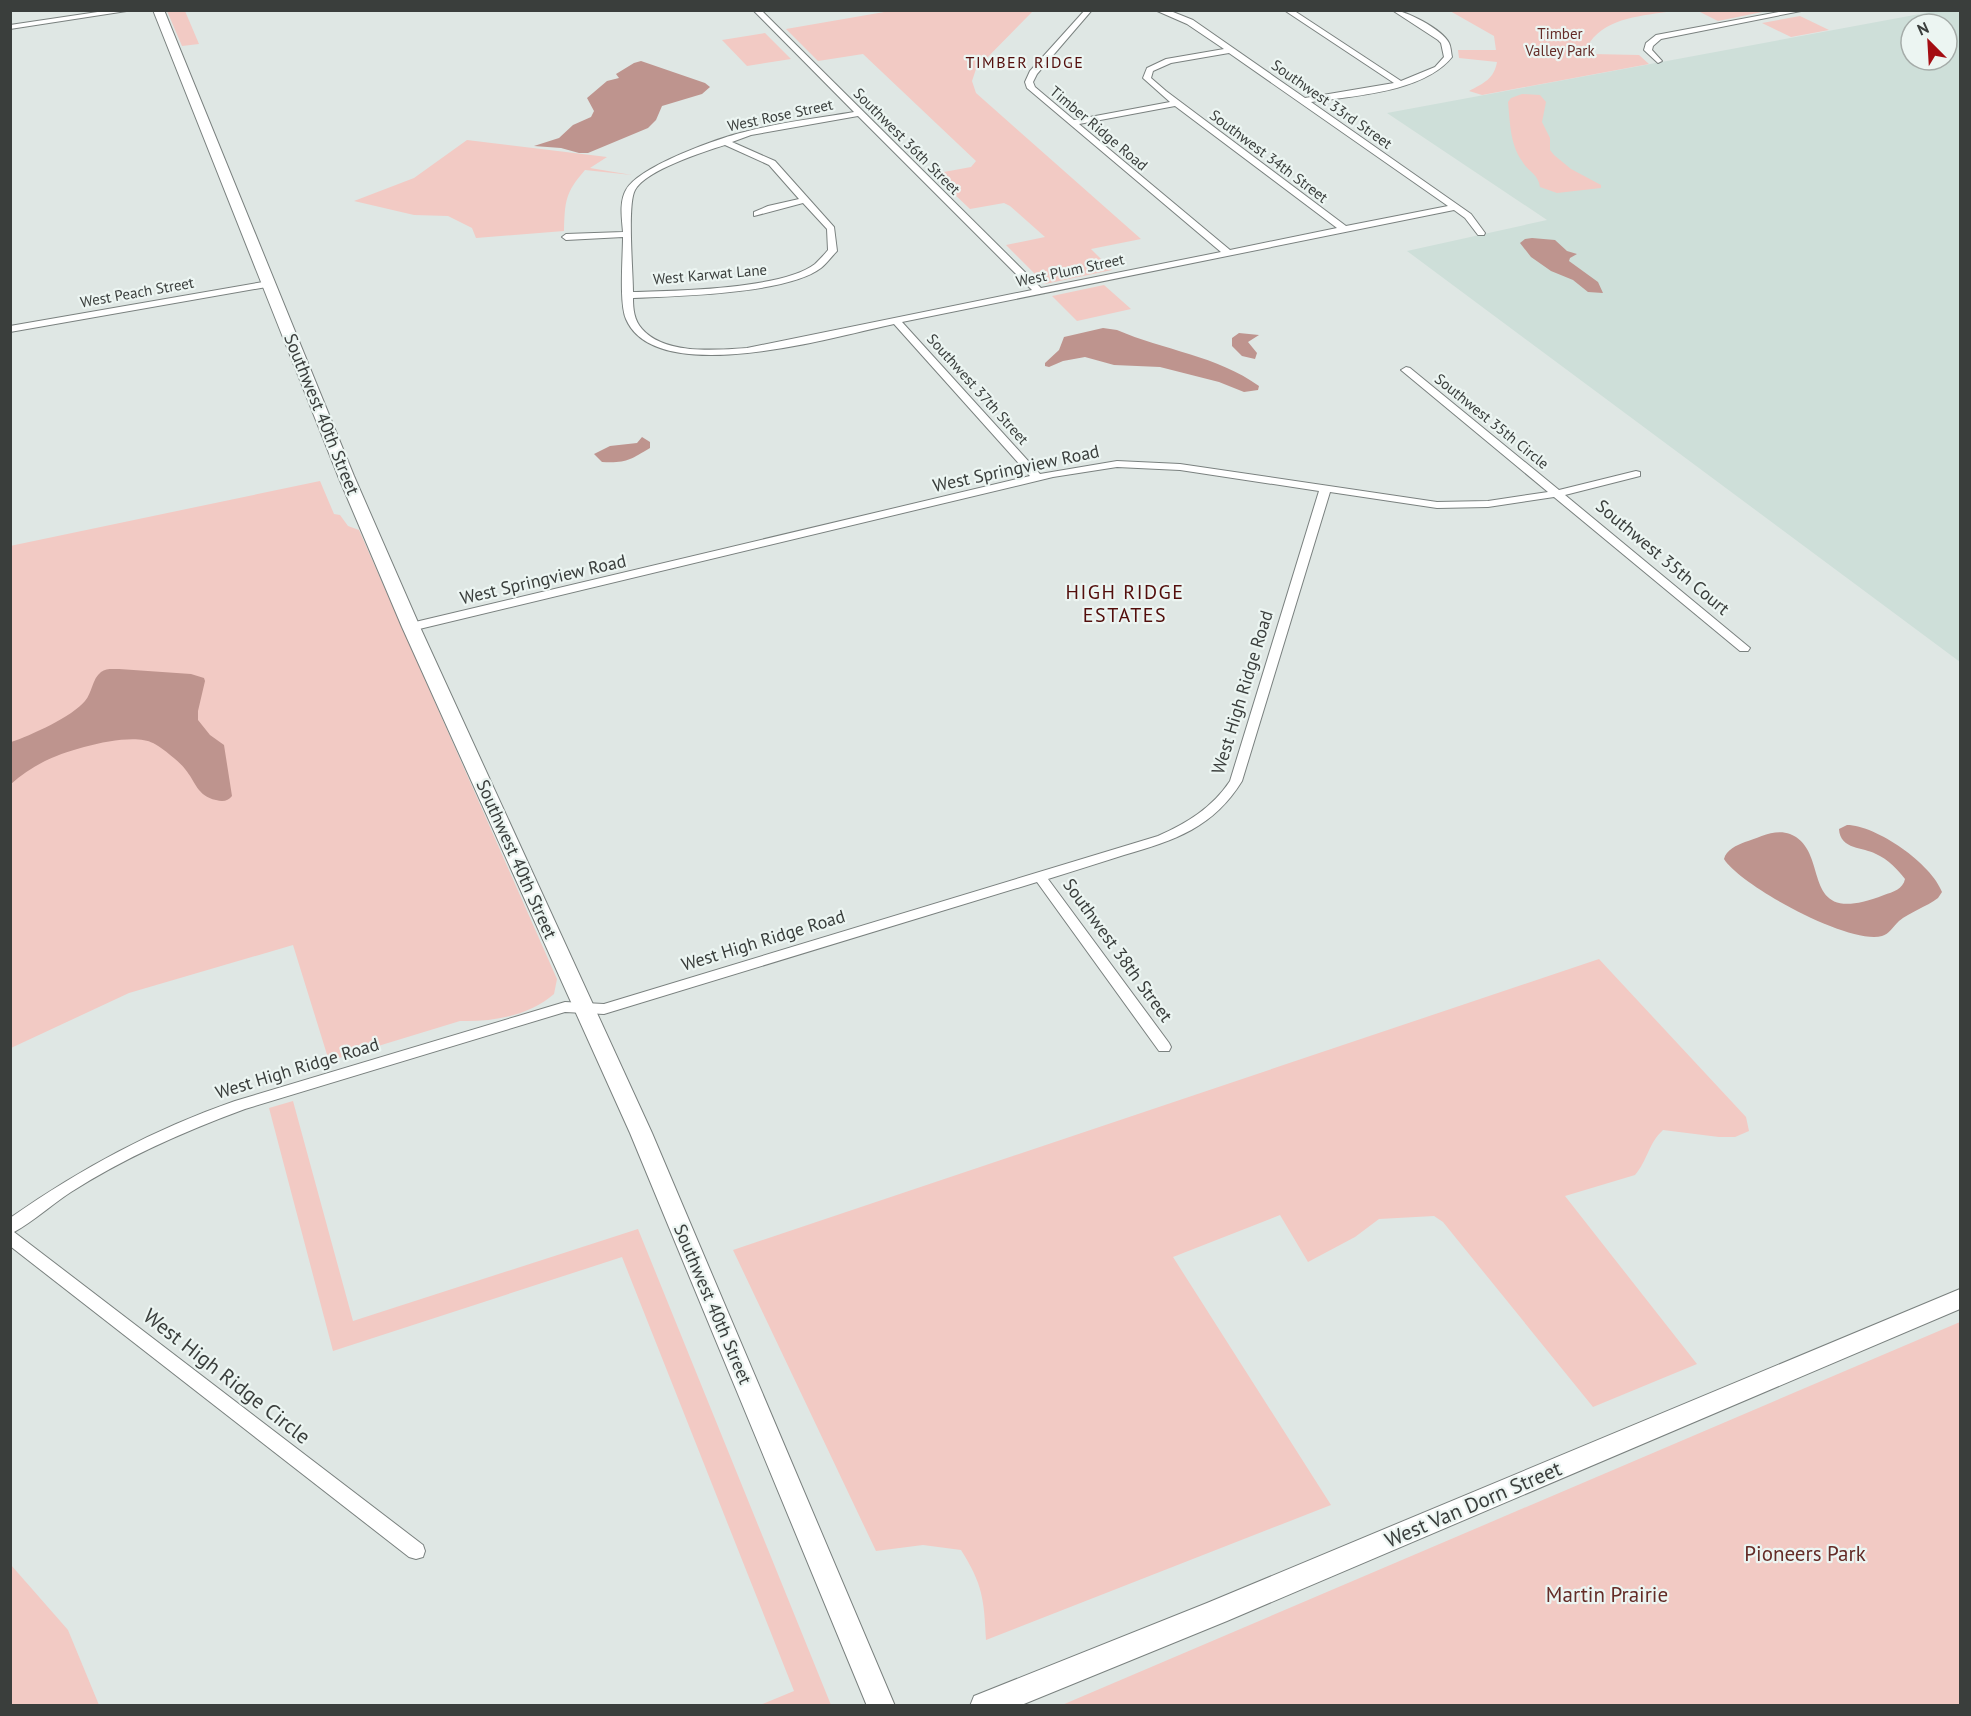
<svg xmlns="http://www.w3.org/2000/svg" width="1971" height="1716" font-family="'PT Sans',sans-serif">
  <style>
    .built { fill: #cedfd9; fill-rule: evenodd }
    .green { fill: #f2cac4 }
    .water { fill: #be948e }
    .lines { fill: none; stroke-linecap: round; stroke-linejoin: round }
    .minor-casing { stroke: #7a817f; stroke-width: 2 }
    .secondary-casing { stroke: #7a817f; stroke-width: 2 }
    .minor { fill: #fff; fill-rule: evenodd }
    .secondary { fill: #fff; fill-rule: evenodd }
    .labels { text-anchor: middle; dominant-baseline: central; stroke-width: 4.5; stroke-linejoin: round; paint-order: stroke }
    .far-park-label { font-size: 15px; fill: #642c27; stroke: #ecf5f2 }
    .far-street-label { font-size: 15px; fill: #3a3e3c; stroke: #ecf5f2 }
    .far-neighbourhood-label { font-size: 16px; letter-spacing: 1.5px; fill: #530e0c; stroke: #ecf5f2 }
    .street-label { font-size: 18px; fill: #3a3e3c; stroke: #ecf5f2 }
    .neighbourhood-label { font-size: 20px; letter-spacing: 1.5px; fill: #530e0c; stroke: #ecf5f2 }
    .near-street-label { font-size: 21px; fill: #3a3e3c; stroke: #ecf5f2 }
    .near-park-label { font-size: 21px; fill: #642c27; stroke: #ecf5f2 }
  </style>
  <rect width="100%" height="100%" fill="#dfe7e4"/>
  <path class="built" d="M1936 11H1960V662L1407 251 1547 220 1387 113ZM1911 24H1947V60H1911Z"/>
  <g class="green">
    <polygon points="167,11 185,11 199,44 182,46"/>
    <polygon points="890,11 1033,11 976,69 972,81 976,93 1141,239 1091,249 1112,270 1045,284 1006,245 1045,237 1010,206 1004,203 970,209 933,174 971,167 976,161 863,54 818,61 786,29"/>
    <path d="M1450 11H1672C1643 16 1608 17 1590 42L1592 54 1639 55 1649 64 1482 95 1469 91C1484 83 1494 79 1497 62L1459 58 1458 50H1496L1494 36Z"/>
    <polygon points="1766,11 1767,11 1718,21 1698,11"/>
    <polygon points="1800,16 1829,30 1791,37 1762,23"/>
    <polygon points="765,33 791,59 747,66 722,40"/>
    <path d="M1522 94 1540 95 1546 102 1542 122 1550 138V150L1554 155 1571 169 1601 185V188L1557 193 1540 187C1538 173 1528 172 1522 161 1510 144 1510 122 1508 102L1511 98Z"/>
    <path d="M467 140 607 157 590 168 632 175 585 170C565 193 565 201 564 231L476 238 472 228 448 216 414 215 354 201 414 178Z"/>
    <polygon points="1104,285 1131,309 1077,321 1052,296"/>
    <path d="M320 481 334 514 340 515 348 526 359 530 557 979 554 994C529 1016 492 1022 460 1021L329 1061 293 945 129 993 11 1048 10 546Z"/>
    <path d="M1599 959 1746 1117 1749 1131 1735 1137H1719L1663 1130C1648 1144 1648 1160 1635 1175L1565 1196 1697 1364 1593 1407 1443 1222 1434 1216 1379 1219 1355 1237 1308 1262 1280 1215 1173 1257 1331 1505 986 1640C984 1599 983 1585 961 1550L923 1545 876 1551 733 1250Z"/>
    <polygon points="293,1101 353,1321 638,1229 831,1705 760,1705 794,1691 622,1257 333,1351 269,1108"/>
    <polygon points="1960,1322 1960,1705 1062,1705"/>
    <polygon points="11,1565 68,1630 99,1705 11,1705"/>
  </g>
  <g class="water">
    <polygon points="641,61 705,83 710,87 702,94 662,106 656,120 648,128 588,153 579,153 561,148 534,146 559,138 573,125 591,117 594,111 587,98 607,81 619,78 616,74 634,63"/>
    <polygon points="1532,238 1555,240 1567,251 1577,254 1570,258 1569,261 1598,282 1603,293 1588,292 1573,280 1551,271 1531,257 1520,243 1525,239"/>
    <path d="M1103 328 1117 330C1163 350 1218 356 1259 386L1258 390 1244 392 1219 382 1160 367 1114 365 1085 357 1063 361 1049 367 1045 366V363L1059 350 1064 337Z"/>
    <polygon points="1239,333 1259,335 1248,342 1257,353 1255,359 1242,356 1232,346 1232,338"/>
    <path d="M642 437 650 442V448C629 460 628 463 602 462L594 454 610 446 637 443Z"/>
    <path d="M119 669 191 674 204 678 205 681 198 711V720L210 735 224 745 232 796C228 801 223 802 216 800 197 796 196 782 185 769 180 762 161 747 153 743 131 731 66 750 45 761 33 767 21 775 11 784V742C30 736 73 716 85 701 92 693 92 679 101 672 106 668 113 669 119 669Z"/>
    <path d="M1847 825C1876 825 1932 864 1942 892L1938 898C1926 907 1910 912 1899 921 1893 927 1889 934 1882 936 1849 945 1741 886 1724 859 1726 850 1737 845 1745 842 1758 838 1775 828 1790 834 1833 851 1795 930 1884 895 1893 892 1903 889 1905 879 1898 870 1888 859 1876 854 1864 847 1840 850 1839 829Z"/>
  </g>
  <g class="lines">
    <g class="minor-casing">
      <g id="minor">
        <polygon points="111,10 133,10 10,29 10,25"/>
        <path d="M753 10H761L1041 288 1221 252 1027 88 1025 82 1030 71 1085 10H1092L1037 74 1033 82 1035 87 1074 120 1170 102 1143 78 1147 68 1166 59 1224 49 1187 24 1155 10H1168L1193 20 1305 98 1394 83 1284 10H1293L1401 81 1435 67 1444 57 1441 43 1438 40 1392 10C1405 10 1442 29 1449 43 1451 47 1451 53 1452 57 1424 92 1354 96 1311 102L1471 214 1485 233 1484 235H1478L1465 218 1454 210 902 322 1040 474 1117 461 1180 464 1437 502 1488 501 1548 492 1401 370 1406 367 1410 368 1559 490 1636 471 1640 472V476L1565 495 1750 648 1748 651H1740L1554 497 1488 507 1437 508 1330 492 1242 781C1213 828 1175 840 1124 855 1099 863 1074 871 1048 879L1169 1043 1171 1047 1169 1051H1159L1037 882 604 1014 565 1012 245 1109C185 1131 124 1158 71 1192 51 1205 34 1221 14 1232L423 1545 425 1551 423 1557 416 1559 409 1557 10 1246V1218C82 1168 152 1130 235 1101L565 1002 604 1004 1158 836C1187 823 1212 808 1230 781L1319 491 1180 470 1117 467 1053 477 411 631 407 630 405 627 407 624 411 623 1030 476 894 324C837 336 656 390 626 319 619 303 623 257 623 237L566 240 562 237 566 234 623 232C622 219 619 202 626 190 639 166 721 137 748 131 783 122 819 118 854 112ZM1229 53 1448 206 1346 226 1166 91 1151 78 1153 71 1171 63ZM1175 106 1337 228 1230 250 1079 124ZM858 116 1032 290 747 348C715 350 665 355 642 329 634 320 633 309 633 298 677 296 787 294 821 268 827 263 832 256 837 251L834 227 775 161 732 142 751 135ZM725 145 769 165 799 199 768 206 754 212V216L803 203 827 229 828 250C824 255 819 260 815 264 783 289 675 291 633 292 633 272 627 204 635 190 646 170 703 152 725 145Z"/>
        <polygon points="1789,10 1806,10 1661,39 1653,46 1652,50 1662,61 1658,63 1644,50 1646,43 1656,35"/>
        <polygon points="269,281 272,282 272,286 10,332 10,326"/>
      </g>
    </g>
    <g class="secondary-casing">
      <g id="secondary">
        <polygon points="153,10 164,10 354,476 420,627 652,1133 895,1706 867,1706 630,1133 402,627 338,476"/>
        <polygon points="1960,1289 1960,1309 1227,1621 1019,1706 970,1706 974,1696 1207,1603"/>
      </g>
    </g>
    <use href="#minor" class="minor"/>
    <use href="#secondary" class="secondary"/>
  </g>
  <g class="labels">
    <g class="far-park-label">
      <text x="1560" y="33">Timber<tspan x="1560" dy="17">Valley Park</tspan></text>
    </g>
    <g class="far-street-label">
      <text transform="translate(1332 104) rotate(35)">Southwest 33rd Street</text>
      <text transform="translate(780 115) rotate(-12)">West Rose Street</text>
      <text transform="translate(1099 128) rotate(40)">Timber Ridge Road</text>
      <text transform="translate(907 141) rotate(45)">Southwest 36th Street</text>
      <text transform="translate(1269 156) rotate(37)">Southwest 34th Street</text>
      <text transform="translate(1070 270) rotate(-12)">West Plum Street</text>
      <text transform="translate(710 274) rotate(-5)">West Karwat Lane</text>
      <text transform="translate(137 292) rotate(-10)">West Peach Street</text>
      <text transform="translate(978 389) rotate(48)">Southwest 37th Street</text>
      <text transform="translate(1492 421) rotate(39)">Southwest 35th Circle</text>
    </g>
    <g class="far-neighbourhood-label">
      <text x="1025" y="62">TIMBER RIDGE</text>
    </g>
    <g class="street-label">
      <text transform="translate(322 414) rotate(68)">Southwest 40th Street</text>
      <text transform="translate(1016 468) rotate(-12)">West Springview Road</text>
      <text transform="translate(1663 557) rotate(40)">Southwest 35th Court</text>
      <text transform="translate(543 579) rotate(-13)">West Springview Road</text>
      <text transform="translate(1242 692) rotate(-73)">West High Ridge Road</text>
      <text transform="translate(517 859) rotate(66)">Southwest 40th Street</text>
      <text transform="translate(763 940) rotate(-17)">West High Ridge Road</text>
      <text transform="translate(1118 950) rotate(54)">Southwest 38th Street</text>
      <text transform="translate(297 1068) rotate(-17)">West High Ridge Road</text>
      <text transform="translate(713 1304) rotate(67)">Southwest 40th Street</text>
    </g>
    <g class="neighbourhood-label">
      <text x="1125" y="592">HIGH RIDGE<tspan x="1125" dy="23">ESTATES</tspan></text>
    </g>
    <g class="near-street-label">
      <text transform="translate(227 1376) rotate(38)">West High Ridge Circle</text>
      <text transform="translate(1473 1504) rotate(-23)">West Van Dorn Street</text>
    </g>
    <g class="near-park-label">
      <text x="1805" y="1553">Pioneers Park</text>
      <text x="1607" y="1594">Martin Prairie</text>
    </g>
  </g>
  <rect width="1971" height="1716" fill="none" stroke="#3a3e3c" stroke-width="24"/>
  <g transform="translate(1929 42) rotate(336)"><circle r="28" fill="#ecf5f2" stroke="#a5aca9" stroke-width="1.5"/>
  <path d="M0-4.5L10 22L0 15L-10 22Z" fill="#a40d13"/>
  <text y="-9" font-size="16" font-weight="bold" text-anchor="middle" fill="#3a3e3c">N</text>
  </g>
</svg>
